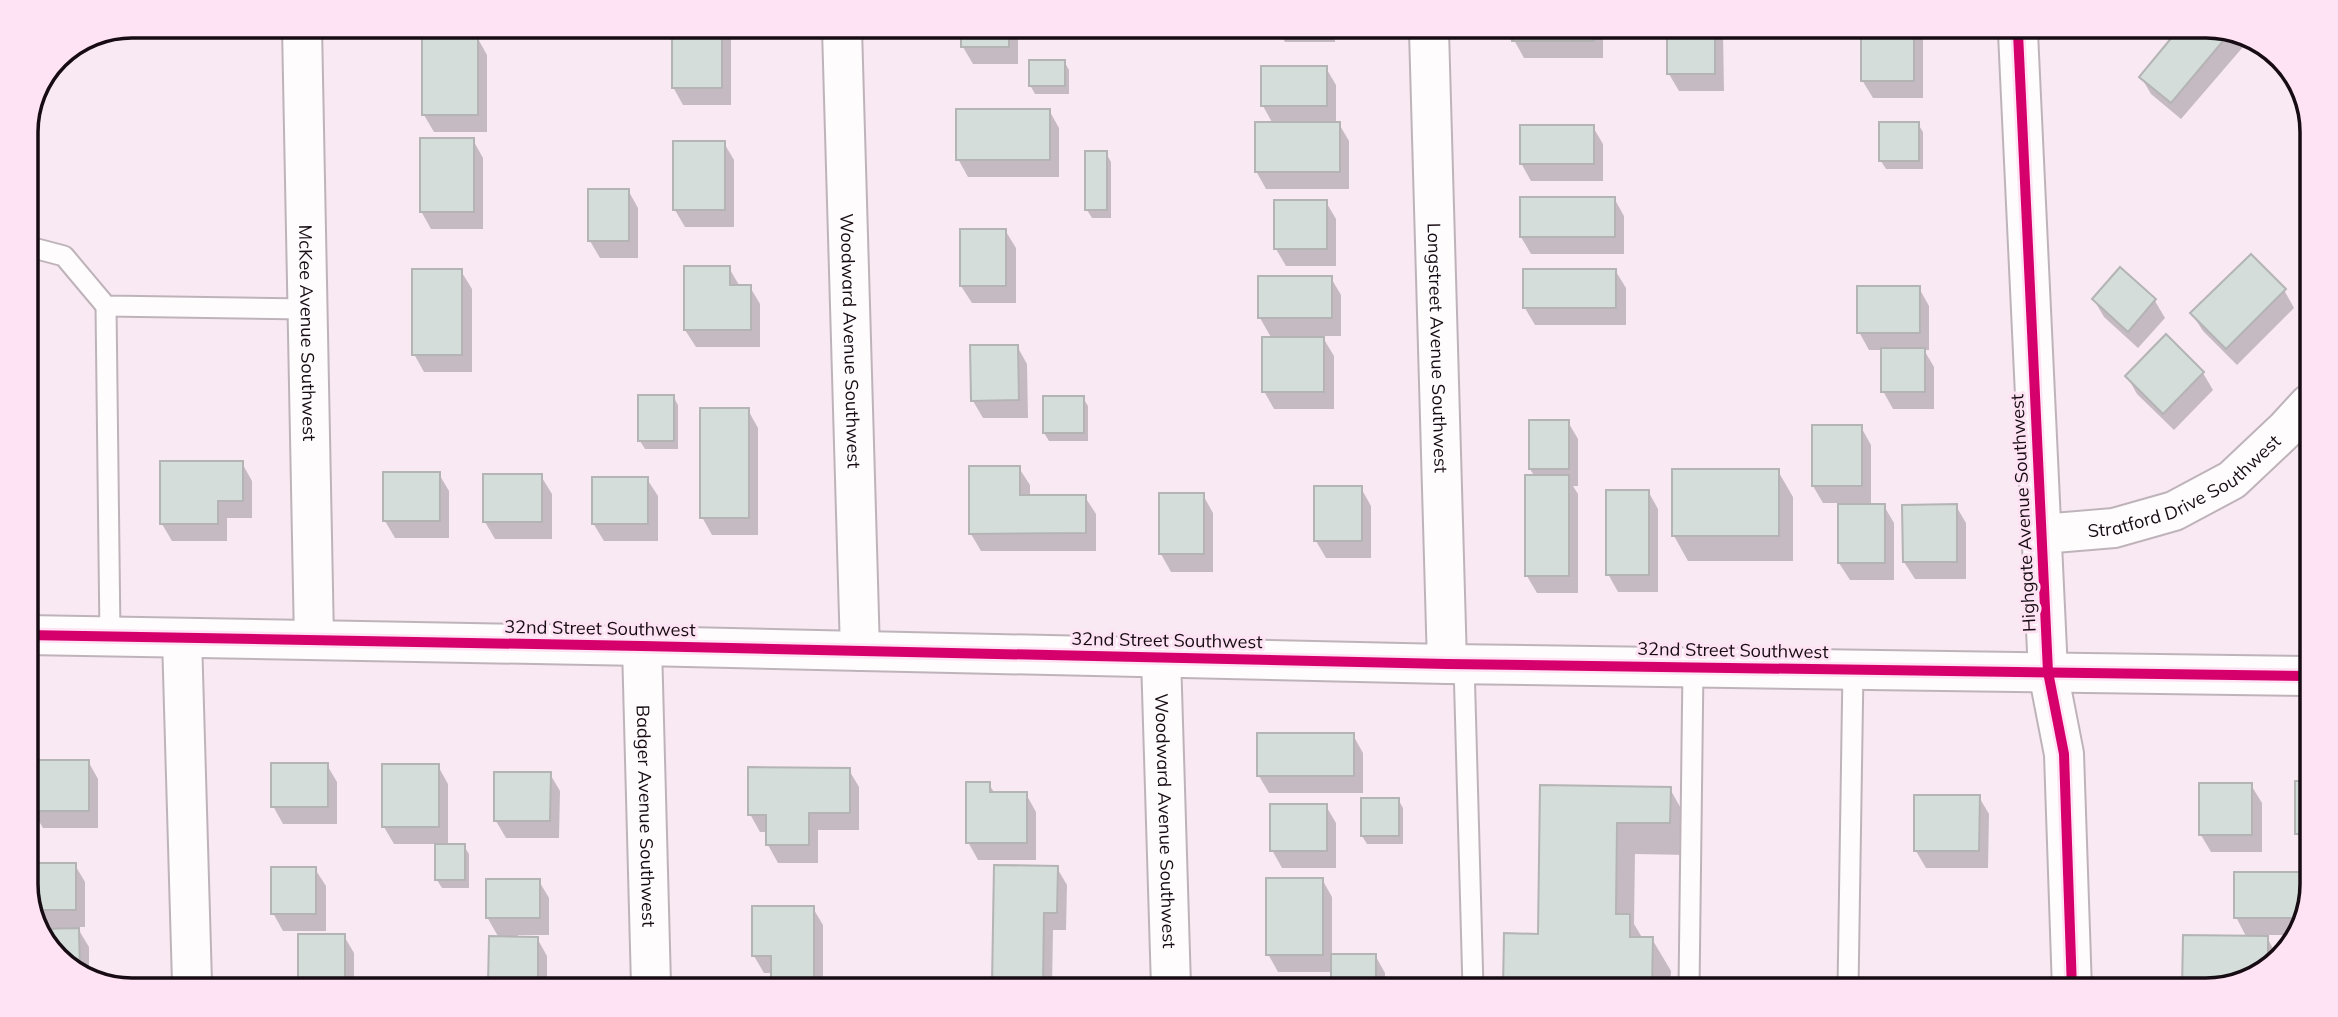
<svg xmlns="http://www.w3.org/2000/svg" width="2338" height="1017" font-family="Mulish,sans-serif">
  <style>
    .shadow { fill: #0003 }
    .building { fill: #d4ddd9; stroke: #b4b4b5; stroke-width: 2 }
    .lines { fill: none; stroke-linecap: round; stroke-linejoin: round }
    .lane-casing { stroke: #bfb3ba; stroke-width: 23 }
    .street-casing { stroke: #bfb3ba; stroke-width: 42 }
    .secondary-casing { stroke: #bfb3ba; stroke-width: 42 }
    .lane { stroke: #fefcfd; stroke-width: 19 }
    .street { stroke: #fefcfd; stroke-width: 38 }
    .secondary { stroke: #fefcfd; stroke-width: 38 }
    .cycleway-casing { stroke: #fee3f4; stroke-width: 15 }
    .cycleway { stroke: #d6006c; stroke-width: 10 }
    .labels { text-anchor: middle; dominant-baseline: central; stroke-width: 6; stroke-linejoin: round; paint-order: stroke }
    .street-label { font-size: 18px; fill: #170c13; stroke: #fee3f4 }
    .rim { fill: none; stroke: #170c13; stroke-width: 3.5 }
  </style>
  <rect width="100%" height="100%" fill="#f8e9f3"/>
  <g class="shadow">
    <polygon points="673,28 727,28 731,36 731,105 683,105 673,87"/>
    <polygon points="963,29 1018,30 1018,64 973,64 963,47"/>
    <polygon points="1278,31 1335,31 1335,42 1285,42"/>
    <polygon points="1514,31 1603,32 1603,58 1524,58 1514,40"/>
    <polygon points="1669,32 1723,32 1724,91 1679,91 1669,74"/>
    <polygon points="1862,33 1923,33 1923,98 1873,98 1862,80"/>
    <polygon points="2162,34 2246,34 2249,40 2181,119 2151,94 2141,77 2171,41"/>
    <polygon points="477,37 487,55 487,132 434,132 424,115"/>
    <polygon points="1064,61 1069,70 1069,94 1035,94 1030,85"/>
    <polygon points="1326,68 1336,85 1336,124 1339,124 1349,141 1349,189 1266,189 1256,171 1273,124 1263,106"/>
    <polygon points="1049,110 1059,128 1059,177 968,177 958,159"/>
    <polygon points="1918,124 1923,132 1923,169 1886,169 1881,161"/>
    <polygon points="1593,127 1603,144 1603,181 1531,181 1521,163"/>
    <polygon points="473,140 483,158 483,229 431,229 421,211"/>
    <polygon points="724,143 734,160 734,227 685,227 675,210"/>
    <polygon points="1106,153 1111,162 1111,218 1092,218 1087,210"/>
    <polygon points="628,190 638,208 638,258 600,258 590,241"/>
    <polygon points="1614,198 1624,216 1624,254 1531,254 1521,237"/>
    <polygon points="1326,202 1336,219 1336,266 1286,266 1276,249"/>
    <polygon points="1005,230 1016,248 1016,303 972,303 961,286"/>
    <polygon points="729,268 739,285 750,287 760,304 760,347 696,347 685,330"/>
    <polygon points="1615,270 1626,288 1626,325 1535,325 1525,308"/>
    <polygon points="2120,270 2155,301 2165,318 2138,348 2104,317 2094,300"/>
    <polygon points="461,271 472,289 472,372 424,372 414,354"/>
    <polygon points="1260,278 1331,278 1341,295 1341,336 1322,336 1334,356 1334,409 1274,409 1264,391 1272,339 1260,318"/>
    <polygon points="1919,288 1929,306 1929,350 1924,350 1934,367 1934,409 1893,409 1883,391 1883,350 1869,350 1859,332"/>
    <polygon points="2284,290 2294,308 2237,365 2203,331 2192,314"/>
    <polygon points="1017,346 1027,364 1028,418 983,418 973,401"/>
    <polygon points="2203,373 2213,390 2174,430 2137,394 2127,376"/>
    <polygon points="673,396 678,405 678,449 645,449 640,441"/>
    <polygon points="1083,398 1088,406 1088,441 1049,441 1044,433"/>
    <polygon points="748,410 758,428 758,535 712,535 702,517"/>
    <polygon points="1568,422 1578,439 1578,486 1573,486 1578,494 1578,593 1537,593 1527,576 1535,477 1530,469"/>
    <polygon points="1861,427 1871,445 1871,506 1884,506 1894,523 1894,580 1850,580 1839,563 1839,503 1823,503 1813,486"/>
    <polygon points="242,463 252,481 252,518 227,518 227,541 172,541 162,524"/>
    <polygon points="1019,468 1030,485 1030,497 1085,497 1096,514 1096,551 981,551 971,534"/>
    <polygon points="1778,471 1793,497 1793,561 1688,561 1674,536"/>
    <polygon points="439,474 449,491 449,538 395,538 385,521"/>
    <polygon points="541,476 552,494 552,539 495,539 485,522"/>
    <polygon points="647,479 658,496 658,541 604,541 593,523"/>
    <polygon points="1361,488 1371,506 1371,558 1326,558 1316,541"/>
    <polygon points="1648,491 1658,509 1658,592 1618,592 1608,574"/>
    <polygon points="1203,495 1213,513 1213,572 1171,572 1161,554"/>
    <polygon points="1956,506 1966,523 1966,579 1915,579 1904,562"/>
    <polygon points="1353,735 1363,753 1363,793 1269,793 1259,776"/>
    <polygon points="88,761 98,779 98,828 43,828 33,811"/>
    <polygon points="327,765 337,782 337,824 283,824 273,806"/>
    <polygon points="438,766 448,784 448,846 464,846 469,854 469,888 442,888 437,880 437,844 394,844 384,827"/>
    <polygon points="849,770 859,787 859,830 818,830 818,863 778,863 768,845 768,832 760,832 750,814"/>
    <polygon points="550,774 560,791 559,838 506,838 496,821"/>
    <polygon points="2297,782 2305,782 2305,847 2297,833"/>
    <polygon points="989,784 995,794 1026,794 1036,812 1036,860 978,860 968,842"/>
    <polygon points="2251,785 2262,803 2262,852 2211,852 2201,835"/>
    <polygon points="1542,787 1670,789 1688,821 1688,855 1635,854 1634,924 1643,939 1652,939 1671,971 1670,989 1505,988 1506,935 1540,936"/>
    <polygon points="1979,797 1989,814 1988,868 1926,868 1916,851"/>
    <polygon points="1398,799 1403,808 1403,844 1367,844 1362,836"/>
    <polygon points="1326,806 1336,823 1336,868 1282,868 1272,850"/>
    <polygon points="75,865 85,882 85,927 77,927 89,947 89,980 48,949 50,927 40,927 30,901"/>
    <polygon points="996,867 1057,868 1067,885 1066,930 1053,930 1052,986 994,986"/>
    <polygon points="315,869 326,886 326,931 283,931 273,913"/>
    <polygon points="2236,874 2304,874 2304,925 2296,935 2266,935 2277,957 2265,973 2236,917"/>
    <polygon points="1322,879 1332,897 1332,955 1375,955 1385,973 1385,988 1332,987 1332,972 1278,972 1268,954"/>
    <polygon points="539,881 549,898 549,935 518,935 517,938 537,938 547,956 547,985 490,984 491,938 499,938 487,917"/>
    <polygon points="813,908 823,925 823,986 773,985 773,973 764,973 754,956"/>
    <polygon points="344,936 354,953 354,984 300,984"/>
  </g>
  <g class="building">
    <rect x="672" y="28" width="50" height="60"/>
    <polygon points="961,29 1009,30 1009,47 961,47"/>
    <polygon points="1512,31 1594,32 1594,41 1512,41"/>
    <rect x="1667" y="32" width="48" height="42"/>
    <rect x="1861" y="33" width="53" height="48"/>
    <polygon points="2171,34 2229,34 2171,103 2139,77 2173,36"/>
    <rect x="422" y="35" width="56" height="80"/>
    <rect x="1029" y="60" width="36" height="26"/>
    <rect x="1261" y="66" width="66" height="40"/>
    <rect x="956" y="109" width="94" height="51"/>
    <rect x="1255" y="122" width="85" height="50"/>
    <rect x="1879" y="122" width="40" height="39"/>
    <rect x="1520" y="125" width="74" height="39"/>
    <rect x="420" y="138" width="54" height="74"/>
    <rect x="673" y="141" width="52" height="69"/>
    <rect x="1085" y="151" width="22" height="59"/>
    <polygon points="2311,170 2311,184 2304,177"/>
    <rect x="588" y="189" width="41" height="52"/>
    <rect x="1520" y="197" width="95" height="40"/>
    <rect x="1274" y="200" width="53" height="49"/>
    <rect x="960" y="229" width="46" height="57"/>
    <polygon points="2251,254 2286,289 2226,349 2190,313"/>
    <polygon points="684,266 730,266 730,285 751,285 751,330 684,330"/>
    <polygon points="2120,267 2156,299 2128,332 2092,299"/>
    <rect x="412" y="269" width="50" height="86"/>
    <rect x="1523" y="269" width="93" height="39"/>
    <rect x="1258" y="276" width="74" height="42"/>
    <rect x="1857" y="286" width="63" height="47"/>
    <polygon points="2166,334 2204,372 2163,414 2125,376"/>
    <rect x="1262" y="337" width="62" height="55"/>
    <polygon points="970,345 1018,345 1019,400 971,401"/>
    <rect x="1881" y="348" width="44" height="44"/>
    <rect x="638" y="395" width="36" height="46"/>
    <rect x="1043" y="396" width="41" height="37"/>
    <rect x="700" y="408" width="49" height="110"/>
    <rect x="1529" y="420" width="40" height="49"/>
    <rect x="1812" y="425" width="50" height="61"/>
    <polygon points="160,461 243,461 243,501 218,501 218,524 160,524"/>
    <polygon points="969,466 1020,466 1020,495 1086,495 1086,533 969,534"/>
    <rect x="1672" y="469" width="107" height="67"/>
    <rect x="383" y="472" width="57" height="49"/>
    <rect x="483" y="474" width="59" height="48"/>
    <rect x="1525" y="475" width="44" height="101"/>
    <rect x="592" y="477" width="56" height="47"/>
    <rect x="1314" y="486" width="48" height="55"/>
    <rect x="1606" y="490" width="43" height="85"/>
    <rect x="1159" y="493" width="45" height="61"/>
    <rect x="1838" y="504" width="47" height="59"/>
    <polygon points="1957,504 1957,562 1903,562 1902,505"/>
    <rect x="1257" y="733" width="97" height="43"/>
    <rect x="31" y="760" width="58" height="51"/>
    <rect x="271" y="763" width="57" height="44"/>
    <rect x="382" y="764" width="57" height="63"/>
    <polygon points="748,767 850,768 850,813 809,813 809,845 766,845 766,815 748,815"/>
    <polygon points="494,772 551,772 550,821 494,821"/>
    <rect x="2295" y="781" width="10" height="53"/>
    <polygon points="966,782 990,782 990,792 1027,792 1027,843 966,843"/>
    <rect x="2199" y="783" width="53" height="52"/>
    <polygon points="1540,785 1671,787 1670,823 1617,823 1616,914 1630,914 1630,937 1653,937 1652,989 1503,988 1504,933 1538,934"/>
    <polygon points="1914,795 1980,795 1979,851 1914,851"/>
    <rect x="1361" y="798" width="38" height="38"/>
    <rect x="1270" y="804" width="57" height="47"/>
    <rect x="435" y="844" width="30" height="36"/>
    <polygon points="28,863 76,863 76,910 33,910 28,897"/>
    <polygon points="994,865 1058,866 1057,913 1044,913 1043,986 992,986"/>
    <rect x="271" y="867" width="45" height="47"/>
    <rect x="2234" y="872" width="70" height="46"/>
    <rect x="1266" y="878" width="57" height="77"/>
    <rect x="486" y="879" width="54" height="39"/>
    <polygon points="752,906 814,906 814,986 771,985 771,956 752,956"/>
    <polygon points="79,928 80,973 48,949 40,929"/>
    <rect x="298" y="934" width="47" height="50"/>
    <polygon points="2183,935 2268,936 2268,969 2265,973 2206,991 2182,991"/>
    <polygon points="489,936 538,937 538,984 488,984"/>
    <polygon points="1331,954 1376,954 1376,988 1331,987"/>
  </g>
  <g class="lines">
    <g class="lane-casing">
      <g id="lane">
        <polyline points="26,246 64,256 106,306 307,309"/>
        <polyline points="106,306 110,636"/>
        <polyline points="1464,664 1473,988"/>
        <polyline points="1689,989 1693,667"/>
        <polyline points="1848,989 1853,670"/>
      </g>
    </g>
    <g class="street-casing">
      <g id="street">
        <path id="s1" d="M302 27 314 640"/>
        <path id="s2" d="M842 29 860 651"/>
        <path id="s3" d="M1429 31 1447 664"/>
        <polyline points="2018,33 2048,672 2064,754 2072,990"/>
        <path id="s4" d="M2042 534 2114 528 2174 511 2232 480 2286 429 2309 404"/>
        <polyline points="182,638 192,983"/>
        <path id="s5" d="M642 646 651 985"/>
        <path id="s6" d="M1161 657 1171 987"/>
      </g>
    </g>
    <g class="secondary-casing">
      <polyline id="secondary" points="26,635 642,646 1447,664 2306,676"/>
    </g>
    <use href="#lane" class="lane"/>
    <use href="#street" class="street"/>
    <use href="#secondary" class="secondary"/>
    <g class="cycleway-casing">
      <g id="cycleway">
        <polyline points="2018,33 2048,672 2064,754 2072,990"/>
        <polyline points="26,635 642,646 1447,664 2306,676"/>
      </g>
    </g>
    <use href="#cycleway" class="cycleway"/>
  </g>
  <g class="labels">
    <g class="street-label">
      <text stroke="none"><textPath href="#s1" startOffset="306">McKee Avenue Southwest</textPath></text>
      <text stroke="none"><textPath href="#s2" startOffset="312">Woodward Avenue Southwest</textPath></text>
      <text stroke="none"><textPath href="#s3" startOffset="317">Longstreet Avenue Southwest</textPath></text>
      <text stroke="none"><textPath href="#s4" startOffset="154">Stratford Drive Southwest</textPath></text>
      <text transform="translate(2023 513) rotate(-93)">Highgate Avenue Southwest</text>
      <text transform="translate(600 628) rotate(1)">32nd Street Southwest</text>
      <text transform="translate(1167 640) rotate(1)">32nd Street Southwest</text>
      <text transform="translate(1733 650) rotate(1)">32nd Street Southwest</text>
      <text stroke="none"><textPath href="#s5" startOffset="170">Badger Avenue Southwest</textPath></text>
      <text stroke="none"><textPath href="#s6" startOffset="164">Woodward Avenue Southwest</textPath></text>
    </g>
  </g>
  <path d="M0 0H2338V1017H0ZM132 38H2206A94 94 0 0 1 2300 132V884A94 94 0 0 1 2206 978H132A94 94 0 0 1 38 884V132A94 94 0 0 1 132 38Z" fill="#fee3f4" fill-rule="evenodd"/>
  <path class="rim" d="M132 38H2206A94 94 0 0 1 2300 132V884A94 94 0 0 1 2206 978H132A94 94 0 0 1 38 884V132A94 94 0 0 1 132 38Z"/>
</svg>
